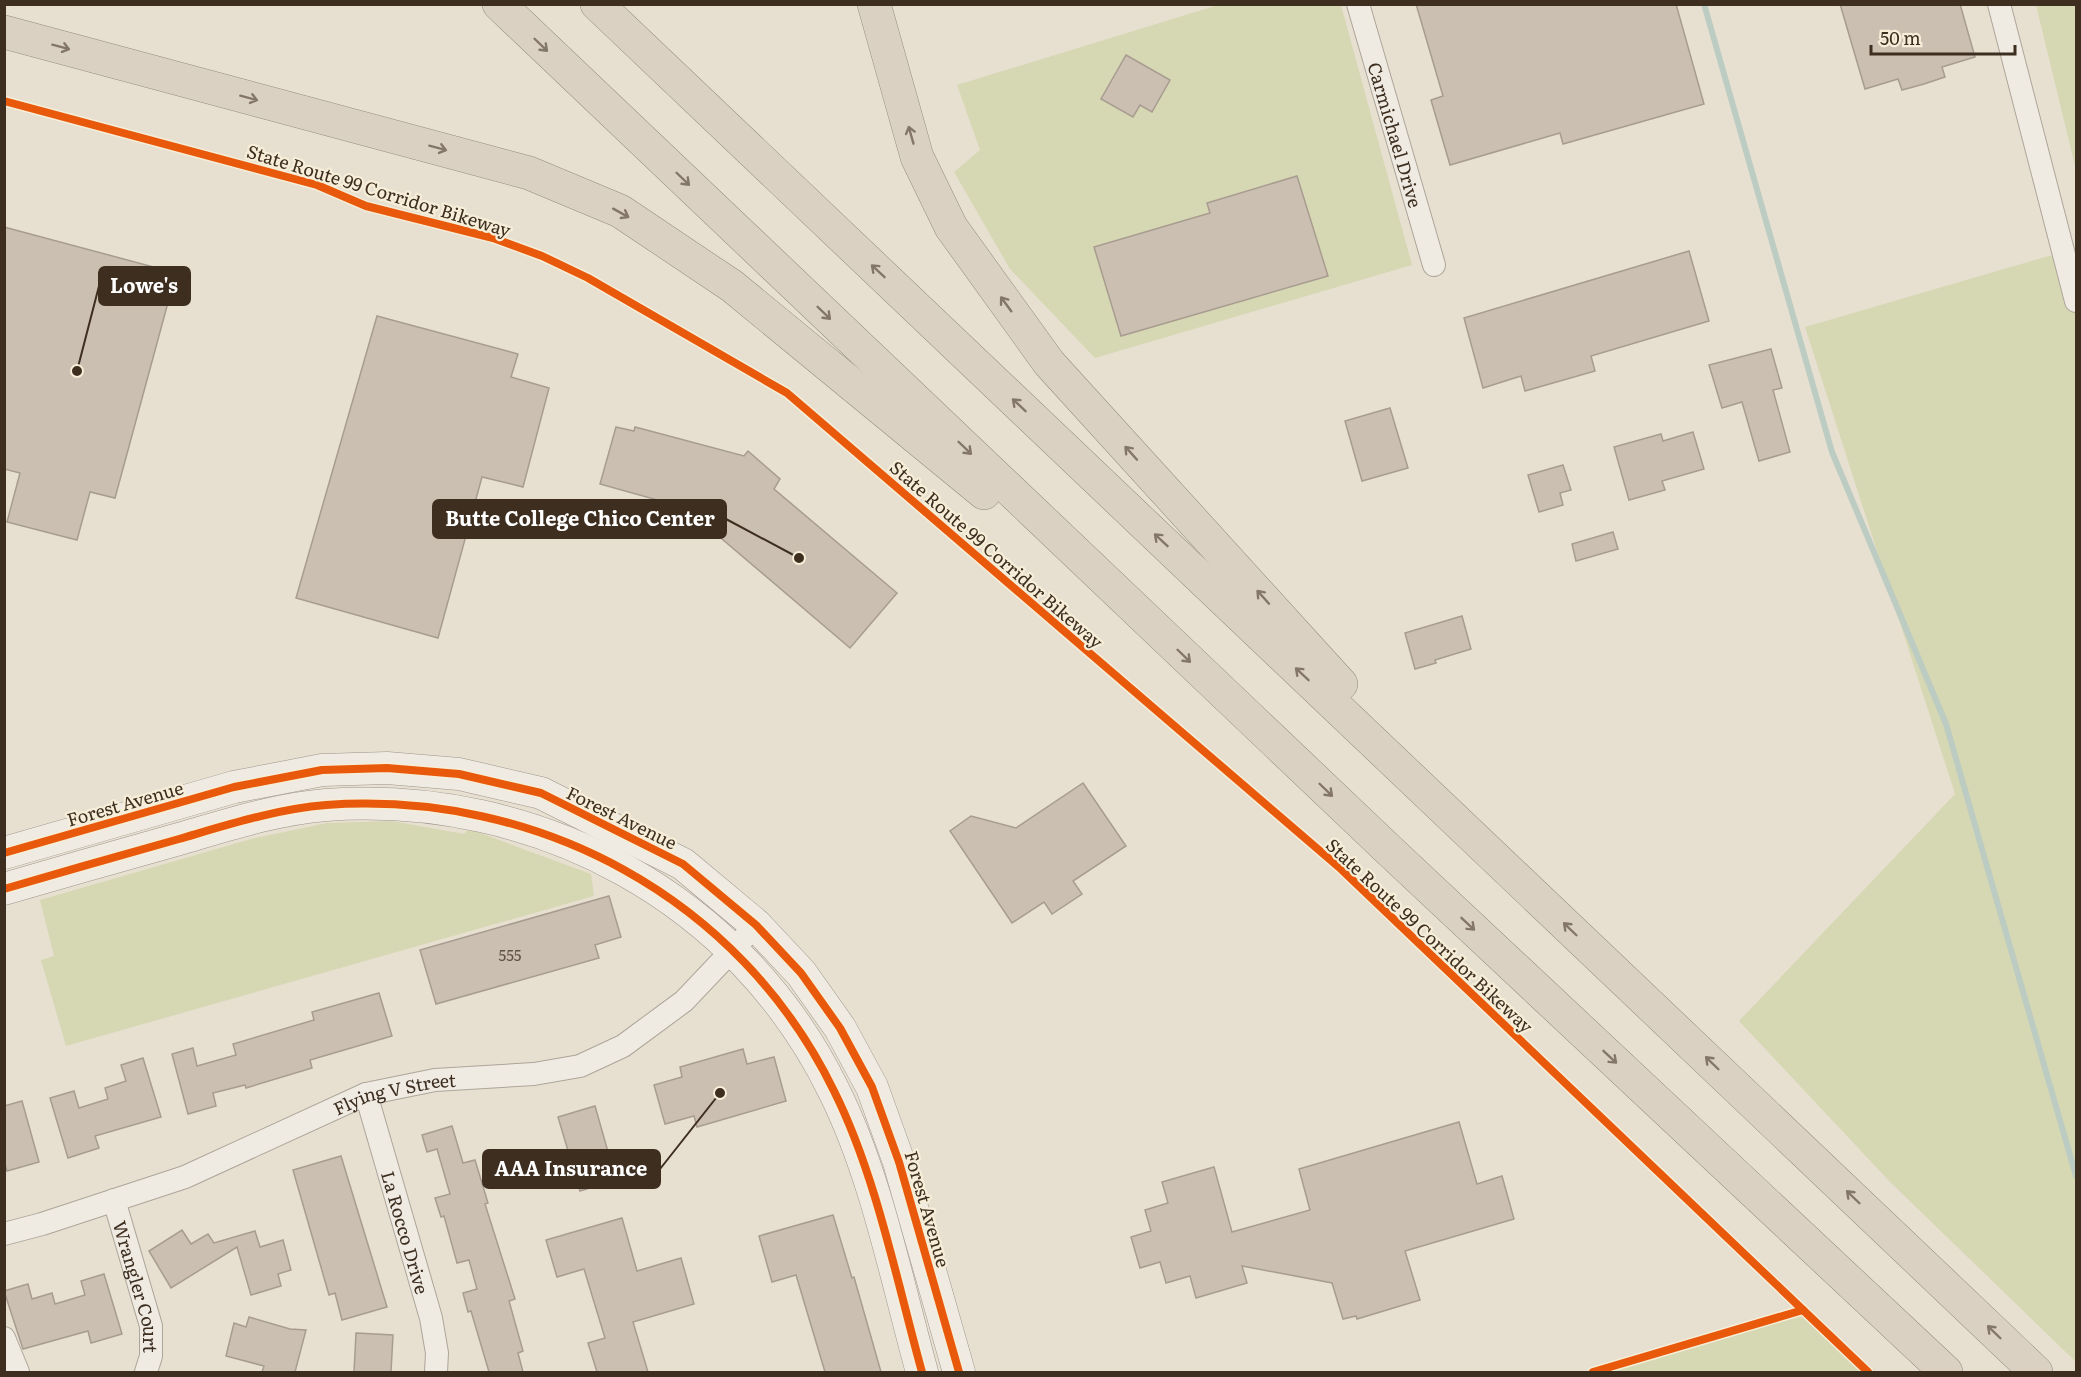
<svg xmlns="http://www.w3.org/2000/svg" width="2081" height="1377" font-family="Literata,serif">
  <style>
    .green { fill: #d6d7b3 }
    .lines { fill: none; stroke-linecap: round; stroke-linejoin: round }
    .stream { stroke: #bcccc2; stroke-width: 6 }
    .building { fill: #cbbfb2; stroke: #a89c90; stroke-width: 1.5 }
    .street-casing { stroke: #ada599; stroke-width: 24 }
    .secondary-casing { stroke: #9c958a; stroke-width: 33 }
    .highway-casing { stroke: #928b80; stroke-width: 34 }
    .street { stroke: #efebe3; stroke-width: 22 }
    .secondary { stroke: #efebe3; stroke-width: 32 }
    .highway { stroke: #dad1c2; stroke-width: 33 }
    .cycleway-casing { stroke: #f7eed8; stroke-width: 11 }
    .cycleway { stroke: #e8590c; stroke-width: 8 }
    .oneway { stroke: #847769 }
    .labels { text-anchor: middle; dominant-baseline: central; stroke-width: 4.5; stroke-linejoin: round; paint-order: stroke }
    .number-label { font-size: 15px; fill: #605244 }
    .street-label { font-size: 18px; fill: #3d2e20; stroke: #f7eed8 }
    .leader { fill: none; stroke: #3d2e20; stroke-width: 2 }
    .callout-dot { fill: #3d2e20; stroke: #f7eed8; stroke-width: 2 }
    .callout { fill: #3d2e20; stroke: #3d2e20; stroke-width: 2 }
    .callout-label { font-size: 20px; text-anchor: middle; font-weight: bold; fill: #fff }
  </style>
  <rect width="100%" height="100%" fill="#e7e0d1"/>
  <g class="green">
    <polygon points="1218,5 1341,5 1412,265 1095,358 1010,269 954,172 980,150 957,85"/>
    <polygon points="2036,5 2076,5 2076,170"/>
    <polygon points="2076,250 2076,1362 1890,1182 1739,1021 1955,794 1805,327 2045,257"/>
    <polygon points="392,821 464,834 469,829 591,874 594,896 66,1046 41,960 54,956 40,900 251,839 327,823"/>
    <polygon points="1806,1307 1876,1372 1582,1372"/>
  </g>
  <g class="lines">
    <polyline class="stream" points="1704,4 1832,452 1946,724 2076,1176"/>
  </g>
  <g class="building">
    <polygon points="1416,4 1676,4 1704,104 1563,144 1560,133 1450,165 1431,100 1443,96"/>
    <polygon points="1840,4 1960,4 1975,57 1942,67 1945,77 1924,84 1902,90 1898,79 1865,89"/>
    <polygon points="1126,55 1170,80 1152,112 1140,105 1133,117 1101,99"/>
    <polygon points="1297,176 1328,276 1121,336 1094,247 1210,213 1207,203"/>
    <polygon points="4,227 176,273 115,498 90,492 77,540 7,522 20,473 4,469"/>
    <polygon points="1689,251 1709,321 1591,356 1595,371 1525,391 1521,376 1483,388 1464,318"/>
    <polygon points="377,316 518,354 511,377 549,388 523,487 482,477 438,638 296,598"/>
    <polygon points="1771,349 1782,388 1773,390 1790,452 1759,461 1742,402 1722,408 1709,365"/>
    <polygon points="1390,408 1408,468 1362,481 1345,421"/>
    <polygon points="616,427 634,431 635,427 744,456 748,451 780,479 774,489 897,593 850,648 702,522 704,513 600,484"/>
    <polygon points="1693,432 1704,469 1662,481 1665,490 1629,500 1614,447 1661,434 1663,441"/>
    <polygon points="1563,465 1571,490 1560,493 1563,505 1539,512 1528,475"/>
    <polygon points="1613,532 1618,549 1576,561 1572,544"/>
    <polygon points="1462,616 1471,649 1435,660 1436,663 1415,669 1405,633"/>
    <polygon points="1083,783 1126,846 1073,881 1082,894 1052,914 1044,902 1012,923 950,831 971,816 1016,828"/>
    <polygon points="609,896 621,937 595,945 599,958 436,1004 420,950"/>
    <polygon points="379,993 392,1036 310,1060 312,1068 246,1088 245,1085 213,1093 216,1106 188,1114 172,1054 193,1048 197,1066 236,1055 233,1044 314,1020 312,1012"/>
    <polygon points="743,1049 747,1064 774,1057 786,1101 697,1127 694,1116 665,1124 654,1085 682,1077 680,1067"/>
    <polygon points="143,1058 161,1117 95,1136 99,1148 68,1158 50,1098 74,1091 79,1108 108,1099 105,1088 126,1081 121,1065"/>
    <polygon points="22,1101 39,1162 7,1171 4,1161 4,1106"/>
    <polygon points="595,1106 616,1180 580,1191 558,1117"/>
    <polygon points="1459,1122 1477,1184 1502,1176 1514,1219 1405,1251 1420,1300 1357,1319 1356,1316 1343,1319 1332,1283 1242,1266 1247,1283 1196,1298 1190,1276 1166,1283 1160,1262 1140,1268 1131,1237 1151,1231 1145,1210 1168,1203 1162,1182 1214,1167 1232,1232 1310,1210 1299,1169"/>
    <polygon points="452,1126 463,1163 475,1160 488,1203 485,1204 515,1299 509,1301 523,1351 518,1353 523,1372 489,1372 471,1311 468,1312 463,1293 477,1289 469,1260 457,1263 444,1216 441,1217 435,1198 450,1194 437,1149 427,1152 422,1135"/>
    <polygon points="341,1156 387,1307 342,1320 335,1293 329,1295 293,1170"/>
    <polygon points="833,1215 852,1278 854,1277 881,1372 825,1372 796,1275 772,1282 759,1236"/>
    <polygon points="622,1218 637,1271 681,1258 694,1304 633,1322 648,1372 597,1372 588,1343 605,1338 584,1269 557,1277 546,1240"/>
    <polygon points="182,1230 191,1244 208,1234 214,1243 255,1231 260,1247 283,1240 291,1270 278,1274 281,1286 251,1295 237,1247 171,1288 149,1251"/>
    <polygon points="104,1274 122,1334 91,1343 88,1331 23,1349 4,1291 28,1284 32,1299 52,1293 55,1304 85,1295 81,1281"/>
    <polygon points="249,1317 290,1329 306,1330 295,1372 262,1372 264,1366 226,1356 234,1323 246,1327"/>
    <polygon points="356,1333 393,1335 391,1372 354,1372"/>
  </g>
  <g class="lines">
    <g class="street-casing">
      <g id="street">
        <path id="s1" d="M1358 4 1434 265"/>
        <polyline points="1999,4 2076,301"/>
        <path id="s2" d="M366 1094 431 1318 437 1353 436 1372"/>
        <path id="s3" d="M114 1200 151 1326V1356L146 1372"/>
        <path id="s4" d="M4 1234 42 1224 185 1177 366 1094 435 1080 534 1074 580 1066 623 1046 684 1001 756 925"/>
        <polyline points="4,1338 18,1372"/>
      </g>
    </g>
    <g class="secondary-casing">
      <g id="secondary">
        <polyline points="4,853 234,787 322,770 387,768 459,774 541,793 683,864 756,925 801,973 840,1028 872,1087 899,1162 959,1372"/>
        <path d="M4 889C62 872 121 855 179 839 227 825 276 809 326 805 538 790 740 898 834 1091 876 1175 897 1282 922 1372"/>
      </g>
    </g>
    <g class="highway-casing">
      <g id="highway">
        <polyline points="499,4 1391,852 1946,1372"/>
        <polyline points="597,4 2036,1372"/>
        <polyline points="874,4 917,157 951,227 1049,363 1341,684"/>
        <polyline points="4,32 529,173 620,211 732,286 984,493"/>
      </g>
    </g>
    <use href="#street" class="street"/>
    <use href="#secondary" class="secondary"/>
    <use href="#highway" class="highway"/>
    <g class="cycleway-casing">
      <g id="cycleway">
        <polyline points="4,101 317,185 366,206 493,238 542,256 588,278 787,393 1341,869 1868,1372"/>
        <polyline points="4,853 234,787 322,770 387,768 459,774 541,793 683,864 756,925 801,973 840,1028 872,1087 899,1162 959,1372"/>
        <path d="M4 889C62 872 121 855 179 839 227 825 276 809 326 805 538 790 740 898 834 1091 876 1175 897 1282 922 1372"/>
        <polyline points="1593,1372 1803,1310"/>
      </g>
    </g>
    <use href="#cycleway" class="cycleway"/>
  </g>
  <defs><path id="oneway-shaft" d="M-6 0H5M1.5-3L5.5 0L1.5 3" fill="none" stroke-width="1.6" stroke-linecap="round" stroke-linejoin="round" transform="scale(1.5)"/></defs>
  <g class="oneway">
    <use href="#oneway-shaft" transform="translate(541 45) rotate(44)"/>
    <use href="#oneway-shaft" transform="translate(61 47) rotate(15)"/>
    <use href="#oneway-shaft" transform="translate(249 98) rotate(15)"/>
    <use href="#oneway-shaft" transform="translate(911 135) rotate(-106)"/>
    <use href="#oneway-shaft" transform="translate(438 148) rotate(15)"/>
    <use href="#oneway-shaft" transform="translate(683 179) rotate(44)"/>
    <use href="#oneway-shaft" transform="translate(621 213) rotate(29)"/>
    <use href="#oneway-shaft" transform="translate(878 271) rotate(-137)"/>
    <use href="#oneway-shaft" transform="translate(1006 304) rotate(-126)"/>
    <use href="#oneway-shaft" transform="translate(824 313) rotate(44)"/>
    <use href="#oneway-shaft" transform="translate(1019 405) rotate(-137)"/>
    <use href="#oneway-shaft" transform="translate(965 448) rotate(44)"/>
    <use href="#oneway-shaft" transform="translate(1131 453) rotate(-132)"/>
    <use href="#oneway-shaft" transform="translate(1161 540) rotate(-137)"/>
    <use href="#oneway-shaft" transform="translate(1263 597) rotate(-132)"/>
    <use href="#oneway-shaft" transform="translate(1184 656) rotate(44)"/>
    <use href="#oneway-shaft" transform="translate(1302 674) rotate(-137)"/>
    <use href="#oneway-shaft" transform="translate(1326 790) rotate(44)"/>
    <use href="#oneway-shaft" transform="translate(1468 924) rotate(43)"/>
    <use href="#oneway-shaft" transform="translate(1570 929) rotate(-136)"/>
    <use href="#oneway-shaft" transform="translate(1610 1057) rotate(43)"/>
    <use href="#oneway-shaft" transform="translate(1712 1063) rotate(-136)"/>
    <use href="#oneway-shaft" transform="translate(1853 1197) rotate(-136)"/>
    <use href="#oneway-shaft" transform="translate(1994 1332) rotate(-136)"/>
  </g>
  <g class="labels">
    <g class="number-label">
      <text x="510" y="954">555</text>
    </g>
    <g class="street-label">
      <text stroke="none"><textPath href="#s1" startOffset="136">Carmichael Drive</textPath></text>
      <text transform="translate(379 190) rotate(17)">State Route 99 Corridor Bikeway</text>
      <text transform="translate(997 554) rotate(41)">State Route 99 Corridor Bikeway</text>
      <text transform="translate(125 803) rotate(-16)">Forest Avenue</text>
      <text transform="translate(622 817) rotate(26)">Forest Avenue</text>
      <text transform="translate(1430 935) rotate(43)">State Route 99 Corridor Bikeway</text>
      <text stroke="none"><textPath href="#s4" startOffset="417">Flying V Street</textPath></text>
      <text transform="translate(928 1209) rotate(74)">Forest Avenue</text>
      <text stroke="none"><textPath href="#s2" startOffset="144">La Rocco Drive</textPath></text>
      <text stroke="none"><textPath href="#s3" startOffset="90">Wrangler Court</textPath></text>
    </g>
  </g>
  <path class="leader" d="M77 371L99 286M799 558L726 519M720 1093L660 1169"/>
  <g class="callout-dot">
    <circle cx="77" cy="371" r="6"/>
    <circle cx="799" cy="558" r="6"/>
    <circle cx="720" cy="1093" r="6"/>
  </g>
  <g class="callout">
    <rect x="99" y="267" width="91" height="38" rx="6"/>
    <rect x="433" y="500" width="293" height="38" rx="6"/>
    <rect x="483" y="1150" width="177" height="38" rx="6"/>
  </g>
  <g class="callout-label">
    <text x="144" y="293">Lowe's</text>
    <text x="580" y="526">Butte College Chico Center</text>
    <text x="571" y="1176">AAA Insurance</text>
  </g>
  <rect width="2081" height="1377" fill="none" stroke="#3d2e20" stroke-width="12"/>
  <path d="M1871 45v9h144v-9" fill="none" stroke="#3d2e20" stroke-width="3"/>
  <text x="1880" y="45" font-size="18" fill="#3d2e20" stroke="#f7eed8" stroke-width="4.5" paint-order="stroke">50 m</text>
</svg>
